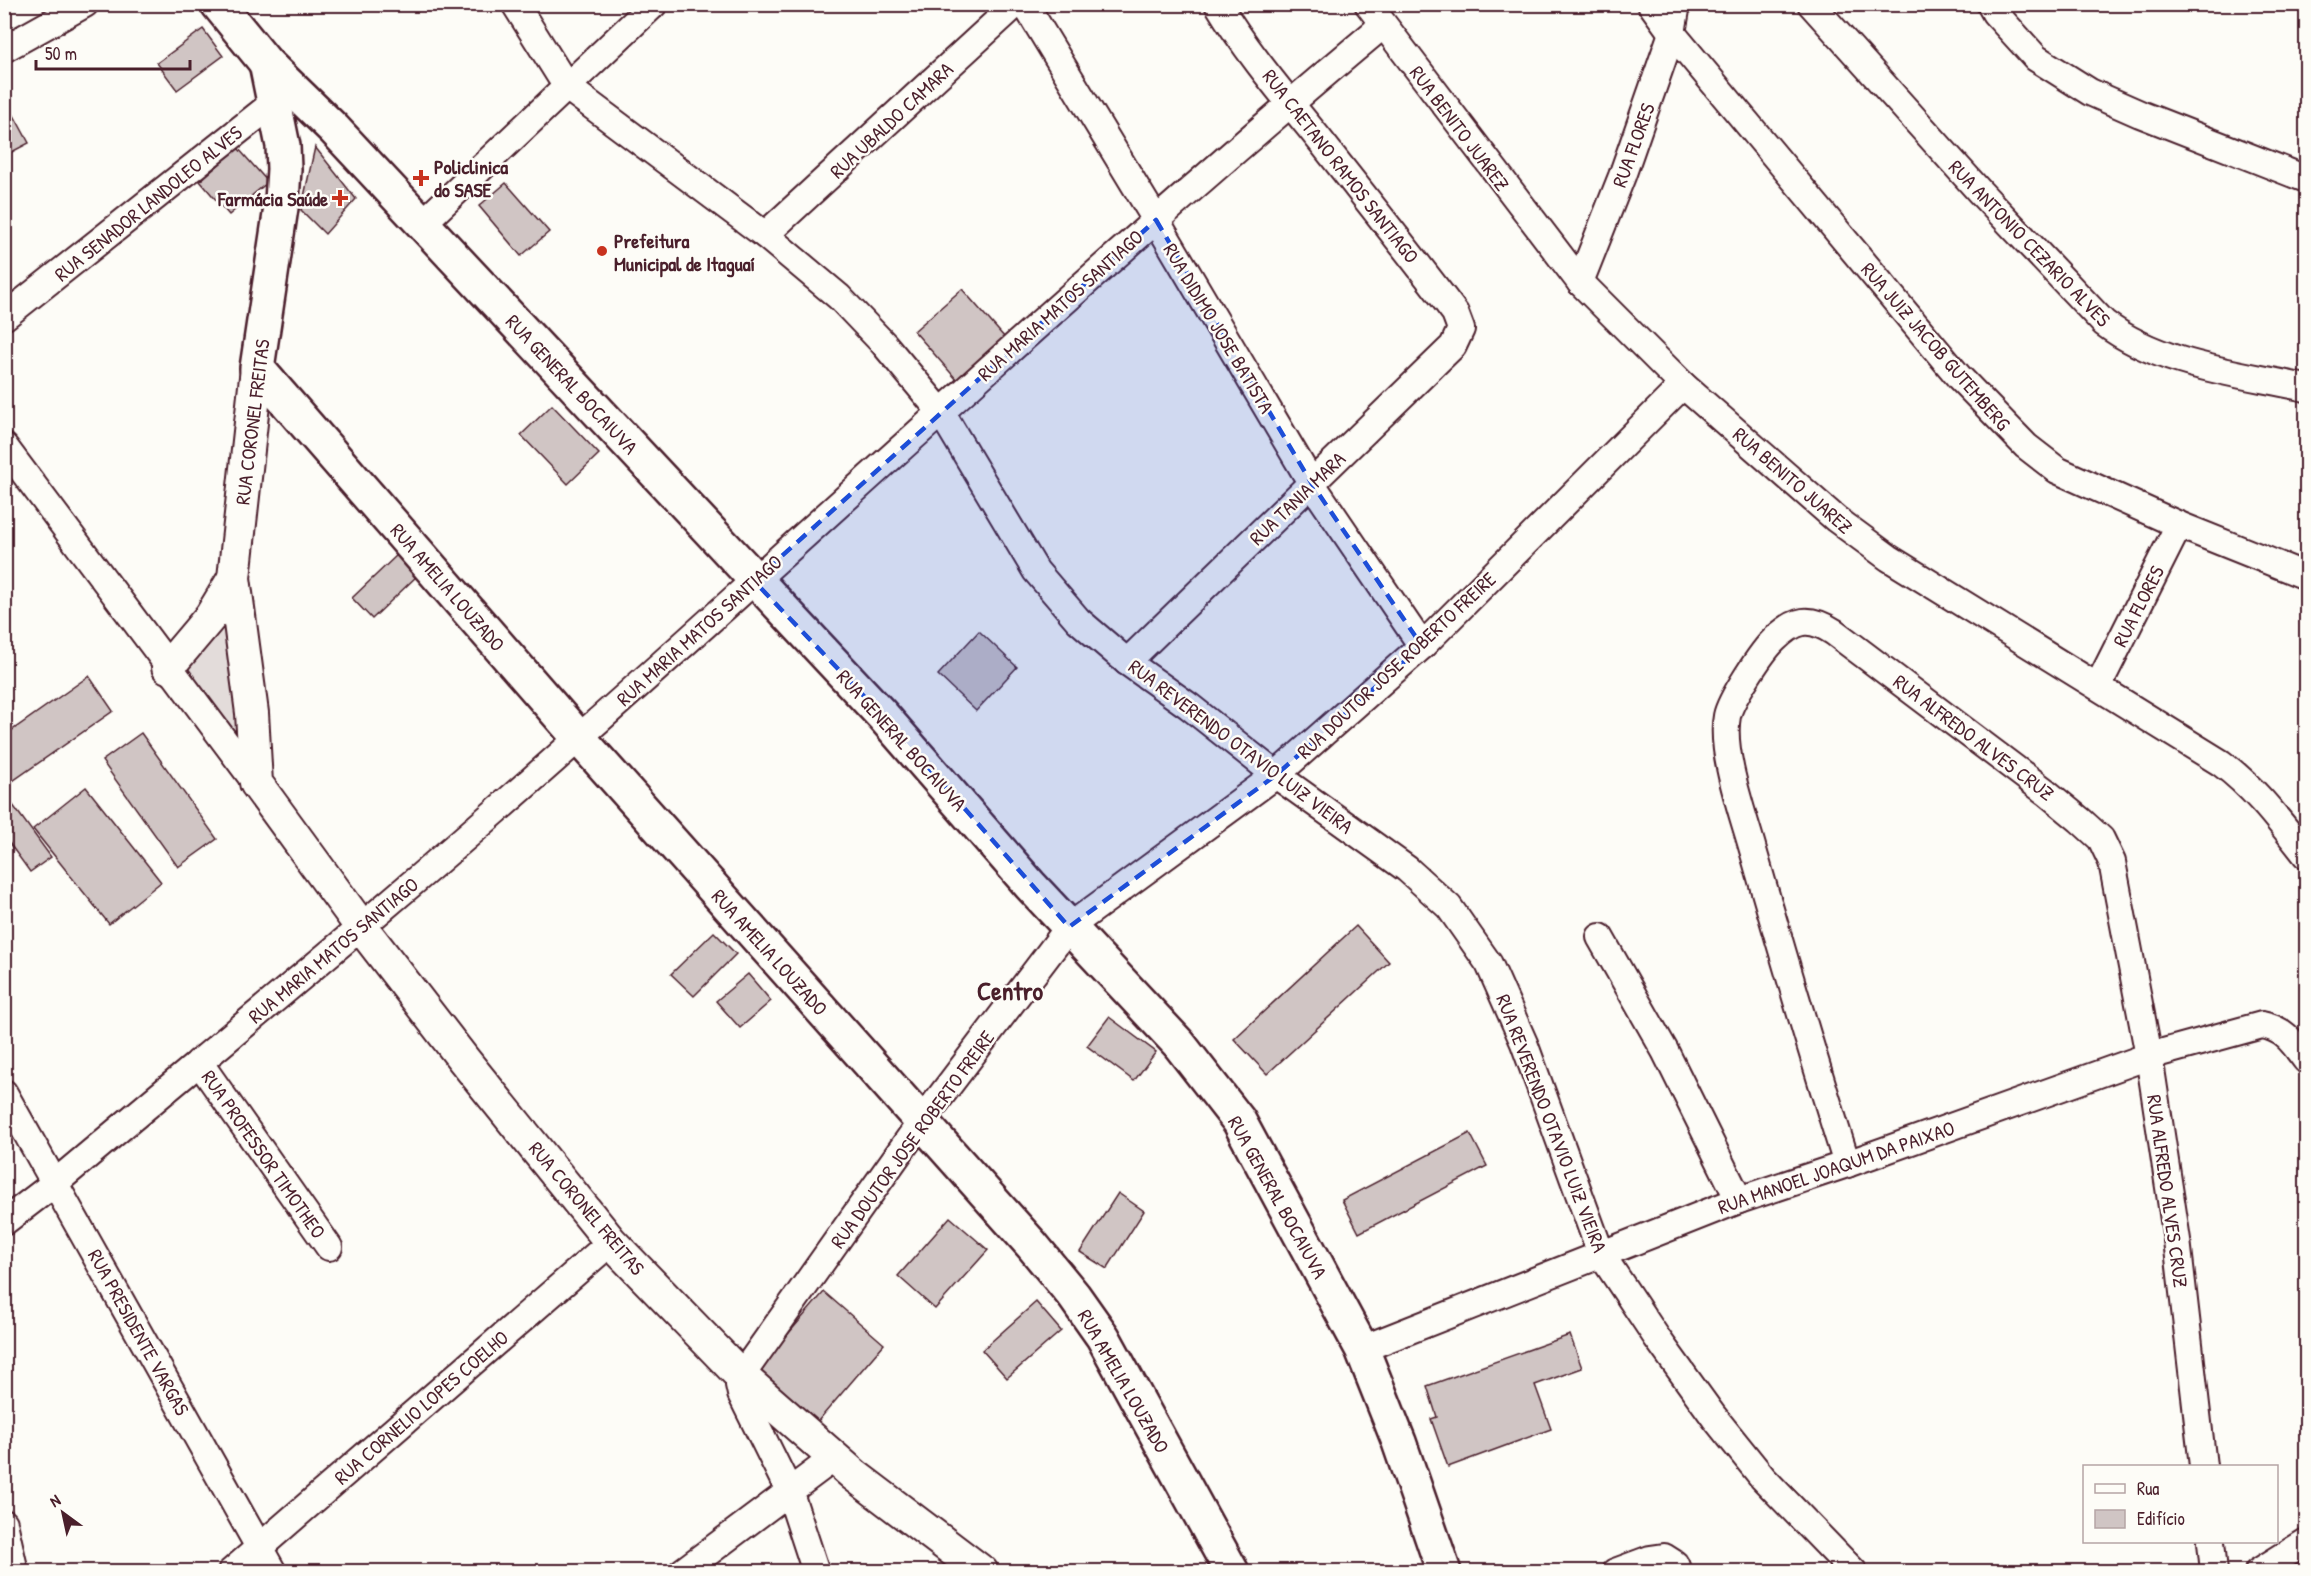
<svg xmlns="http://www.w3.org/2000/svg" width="2311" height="1576" font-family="'Patrick Hand',sans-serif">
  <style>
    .green { fill: #e3dcda; stroke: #967e82; stroke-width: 1.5 }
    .building { fill: #d0c5c4; stroke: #4a1f2b; stroke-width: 1.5 }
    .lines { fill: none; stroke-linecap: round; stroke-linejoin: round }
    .minor-casing { stroke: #4a1f2b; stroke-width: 30 }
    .tertiary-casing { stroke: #4a1f2b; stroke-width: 36 }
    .secondary-casing { stroke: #4a1f2b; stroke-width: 38 }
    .minor { stroke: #fdfcf7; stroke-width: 26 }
    .tertiary { stroke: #fdfcf7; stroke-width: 32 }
    .secondary { stroke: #fdfcf7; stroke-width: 33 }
    .marked { fill: #1d4ed8; fill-opacity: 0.2; stroke: #1d4ed8; stroke-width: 4.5; stroke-dasharray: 12 8; stroke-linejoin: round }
    .poi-dot { fill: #c8321e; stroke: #fdfcf7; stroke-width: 2 }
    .labels { text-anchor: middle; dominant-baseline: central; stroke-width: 5; stroke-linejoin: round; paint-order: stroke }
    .street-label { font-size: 20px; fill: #4a1f2b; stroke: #fdfcf7 }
    .poi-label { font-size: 20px; font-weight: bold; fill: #4a1f2b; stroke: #fdfcf7; text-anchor: start }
    .district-label { font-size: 26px; font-weight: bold; fill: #4a1f2b; stroke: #fdfcf7 }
  </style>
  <rect width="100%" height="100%" fill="#fdfcf7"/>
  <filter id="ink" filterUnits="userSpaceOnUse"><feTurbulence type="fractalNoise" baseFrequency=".0167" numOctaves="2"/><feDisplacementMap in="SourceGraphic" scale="12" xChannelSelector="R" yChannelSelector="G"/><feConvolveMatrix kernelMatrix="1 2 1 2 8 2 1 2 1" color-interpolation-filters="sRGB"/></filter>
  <g filter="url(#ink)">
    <polygon class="green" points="229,606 240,749 181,671"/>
    <g class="building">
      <polygon points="203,29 223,56 177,90 157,63"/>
      <polygon points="4,97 29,143 4,156"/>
      <polygon points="315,147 356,199 325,234 301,210"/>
      <polygon points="238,148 268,182 229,215 200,181"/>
      <polygon points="506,183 549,232 521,256 479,206"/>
      <polygon points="962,289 1005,338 957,380 914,331"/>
      <polygon points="552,405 599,454 568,484 521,435"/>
      <polygon points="398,554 418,575 372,619 352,598"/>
      <polygon points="979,631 1017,667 976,711 938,675"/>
      <polygon points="89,676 113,711 4,787 4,736"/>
      <polygon points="141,733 217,839 178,867 102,761"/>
      <polygon points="86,787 161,882 109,924 33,829"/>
      <polygon points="4,793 51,857 30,872 4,836"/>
      <polygon points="1356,926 1389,962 1267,1074 1234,1039"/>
      <polygon points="714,932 736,954 694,996 671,974"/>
      <polygon points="748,974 771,1001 740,1028 716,1001"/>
      <polygon points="1109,1017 1156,1052 1134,1081 1087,1046"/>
      <polygon points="1470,1133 1487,1166 1359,1233 1342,1200"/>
      <polygon points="1118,1193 1144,1211 1107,1269 1080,1252"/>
      <polygon points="950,1217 988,1250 935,1309 898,1276"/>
      <polygon points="824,1292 884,1344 818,1421 758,1369"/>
      <polygon points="1036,1302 1061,1331 1007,1378 982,1350"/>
      <polygon points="1570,1335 1582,1368 1535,1385 1551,1429 1448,1467 1431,1419 1437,1417 1427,1386"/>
    </g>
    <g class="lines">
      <g class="minor-casing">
        <g id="minor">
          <polyline points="515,4 567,87 765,235 839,297 884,344 941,412 1036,571 1078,620 1127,662 1189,706 1276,775 1407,869 1449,907 1489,964 1524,1043 1601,1254 1657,1338 1714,1417 1763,1478 1854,1572"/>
          <polyline points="1025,4 1156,220 1312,484 1422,646"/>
          <path d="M1368 4 1580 282 1683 385 1836 519 1889 558 2221 763C2255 788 2280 822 2306 855"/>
          <polyline points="1651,4 1672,33 1959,377 2026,446 2057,470 2179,525 2306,576"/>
          <path d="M1811 4 1980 192 2104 323C2161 366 2238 373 2306 388"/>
          <polyline points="1990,4 1995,13 2036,58 2090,92 2140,114 2306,179"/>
          <polyline points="4,49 85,4"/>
          <polyline points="423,223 654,4"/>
          <polyline points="765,235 1016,4"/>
          <polyline points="1580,282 1622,176 1672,33 1677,4"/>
          <polyline points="4,317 286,93"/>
          <polyline points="4,446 256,783"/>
          <path d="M1127 662 1453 346 1461 329 1455 313C1412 256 1367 200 1323 144 1287 99 1248 54 1218 4"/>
          <polyline points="2098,686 2179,525"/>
          <polyline points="1600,937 1665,1051 1739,1200"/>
          <polyline points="199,1062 329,1247"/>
          <polyline points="4,1093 273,1572"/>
          <path d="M1847 1164C1814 1060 1783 955 1753 850 1743 814 1720 752 1727 716 1730 700 1762 651 1775 639 1796 619 1809 616 1834 632L2046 792 2080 820 2101 839 2112 862 2149 1056 2177 1240 2203 1466"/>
          <path d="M4 1222 55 1183C231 1035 409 890 581 736 848 499 1108 255 1382 26"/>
          <path d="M1362 1349 1739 1200 1847 1164 2149 1056 2262 1025C2285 1029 2293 1043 2306 1060"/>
          <polyline points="4,1523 15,1572"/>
          <polyline points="2211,1542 2214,1572"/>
          <polyline points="231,1572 611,1242"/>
          <polyline points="682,1572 834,1458"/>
          <polyline points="816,1572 790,1493 741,1394 739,1385 741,1376 921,1122 1069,927 1276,775 1422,646 1683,385"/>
          <polyline points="1615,1572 1650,1559 1664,1557 1675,1564 1678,1572"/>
          <polyline points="2258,1572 2306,1542"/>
        </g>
      </g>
      <g class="tertiary-casing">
        <g id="tertiary">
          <polyline points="257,368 234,578 252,713 256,783 362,928 464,1060 611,1242 741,1376 854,1475 982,1572"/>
          <polyline points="168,667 211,616 234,578"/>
        </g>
      </g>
      <g class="secondary-casing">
        <g id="secondary">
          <polyline points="218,4 266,63 334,129 883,716 1030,885 1179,1044 1239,1121 1362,1349 1399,1442 1444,1572"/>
          <polyline points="266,63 283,146 284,169 282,201 257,368 579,738 1032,1245 1074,1296 1103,1337 1232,1572"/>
        </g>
      </g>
      <use href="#minor" class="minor"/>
      <use href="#tertiary" class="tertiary"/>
      <use href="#secondary" class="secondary"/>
    </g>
  </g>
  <path class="marked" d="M1156 220 1312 484 1422 646 1276 775 1069 927 883 716 754 581Z"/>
  <g class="poi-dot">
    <path d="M418 169h6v6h6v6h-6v6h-6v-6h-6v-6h6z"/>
    <path d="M337 189h6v6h6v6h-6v6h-6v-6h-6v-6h6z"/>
    <circle cx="602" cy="251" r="6"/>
  </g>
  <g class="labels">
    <g class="street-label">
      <text transform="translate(891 120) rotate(-43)">RUA UBALDO CAMARA</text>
      <text transform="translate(1460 128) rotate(53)">RUA BENITO JUAREZ</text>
      <text transform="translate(1633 145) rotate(-70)">RUA FLORES</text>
      <text transform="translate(1341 166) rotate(52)">RUA CAETANO RAMOS SANTIAGO</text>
      <text transform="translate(148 203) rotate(-39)">RUA SENADOR LANDOLEO ALVES</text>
      <text transform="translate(2030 243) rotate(46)">RUA ANTONIO CEZARIO ALVES</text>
      <text transform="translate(1060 305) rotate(-42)">RUA MARIA MATOS SANTIAGO</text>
      <text transform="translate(1219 328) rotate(59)">RUA DIDIMO JOSE BATISTA</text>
      <text transform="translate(1936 346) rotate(49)">RUA JUIZ JACOB GUTEMBERG</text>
      <text transform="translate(572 384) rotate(47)">RUA GENERAL BOCAIUVA</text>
      <text transform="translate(252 422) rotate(-83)">RUA CORONEL FREITAS</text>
      <text transform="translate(1793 480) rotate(41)">RUA BENITO JUAREZ</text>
      <text transform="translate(1297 498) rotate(-44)">RUA TANIA MARA</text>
      <text transform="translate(448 587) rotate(49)">RUA AMELIA LOUZADO</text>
      <text transform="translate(2138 606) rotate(-63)">RUA FLORES</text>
      <text transform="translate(699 630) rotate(-42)">RUA MARIA MATOS SANTIAGO</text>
      <text transform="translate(1396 665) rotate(-43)">RUA DOUTOR JOSE ROBERTO FREIRE</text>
      <text transform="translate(1974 737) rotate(37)">RUA ALFREDO ALVES CRUZ</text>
      <text transform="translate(902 740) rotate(48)">RUA GENERAL BOCAIUVA</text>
      <text transform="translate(1241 746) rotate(37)">RUA REVERENDO OTAVIO LUIZ VIEIRA</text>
      <text transform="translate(333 950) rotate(-40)">RUA MARIA MATOS SANTIAGO</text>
      <text transform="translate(770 952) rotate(48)">RUA AMELIA LOUZADO</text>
      <text transform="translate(1552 1123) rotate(69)">RUA REVERENDO OTAVIO LUIZ VIEIRA</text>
      <text transform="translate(912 1139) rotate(-54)">RUA DOUTOR JOSE ROBERTO FREIRE</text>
      <text transform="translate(264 1154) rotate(55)">RUA PROFESSOR TIMOTHEO</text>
      <text transform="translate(1836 1167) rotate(-19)">RUA MANOEL JOAQUM DA PAIXAO</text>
      <text transform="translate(2168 1191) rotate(82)">RUA ALFREDO ALVES CRUZ</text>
      <text transform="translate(1278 1197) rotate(61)">RUA GENERAL BOCAIUVA</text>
      <text transform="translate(587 1208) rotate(50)">RUA CORONEL FREITAS</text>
      <text transform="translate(139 1332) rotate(61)">RUA PRESIDENTE VARGAS</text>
      <text transform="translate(1124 1381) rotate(60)">RUA AMELIA LOUZADO</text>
      <text transform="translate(421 1407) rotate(-41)">RUA CORNELIO LOPES COELHO</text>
    </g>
    <g class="poi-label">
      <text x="434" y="166">Policlinica<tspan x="434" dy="23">do SASE</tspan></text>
      <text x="328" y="198" text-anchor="end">Farmácia Saúde</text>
      <text x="614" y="240">Prefeitura<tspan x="614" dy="23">Municipal de Itaguaí</tspan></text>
    </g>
    <g class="district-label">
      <text x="1010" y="990">Centro</text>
    </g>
  </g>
  <rect width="2311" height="1576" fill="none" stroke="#fdfcf7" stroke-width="24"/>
  <rect x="12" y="12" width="2287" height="1552" fill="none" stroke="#4a1f2b" stroke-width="2" filter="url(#ink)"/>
  <rect x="2083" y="1465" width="195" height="78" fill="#fdfcf7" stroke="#b5a4a5" stroke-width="1.5"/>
  <rect x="2095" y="1484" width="30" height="9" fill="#fdfcf7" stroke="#b5a4a5" stroke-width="1.5"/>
  <text x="2137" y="1495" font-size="18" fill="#4a1f2b">Rua</text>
  <rect x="2095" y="1510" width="30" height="18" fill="#d0c5c4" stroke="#b5a4a5" stroke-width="1.5"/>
  <text x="2137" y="1525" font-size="18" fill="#4a1f2b">Edifício</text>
  <g transform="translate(63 1513) rotate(327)" stroke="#fdfcf7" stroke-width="4.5" paint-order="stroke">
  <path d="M0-4.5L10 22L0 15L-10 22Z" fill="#4a1f2b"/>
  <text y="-9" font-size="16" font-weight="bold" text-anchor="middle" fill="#4a1f2b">N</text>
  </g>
  <path d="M36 60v9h154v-9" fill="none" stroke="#4a1f2b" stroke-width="3"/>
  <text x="45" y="60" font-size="18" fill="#4a1f2b" stroke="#fdfcf7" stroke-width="4.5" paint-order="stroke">50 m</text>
</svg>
